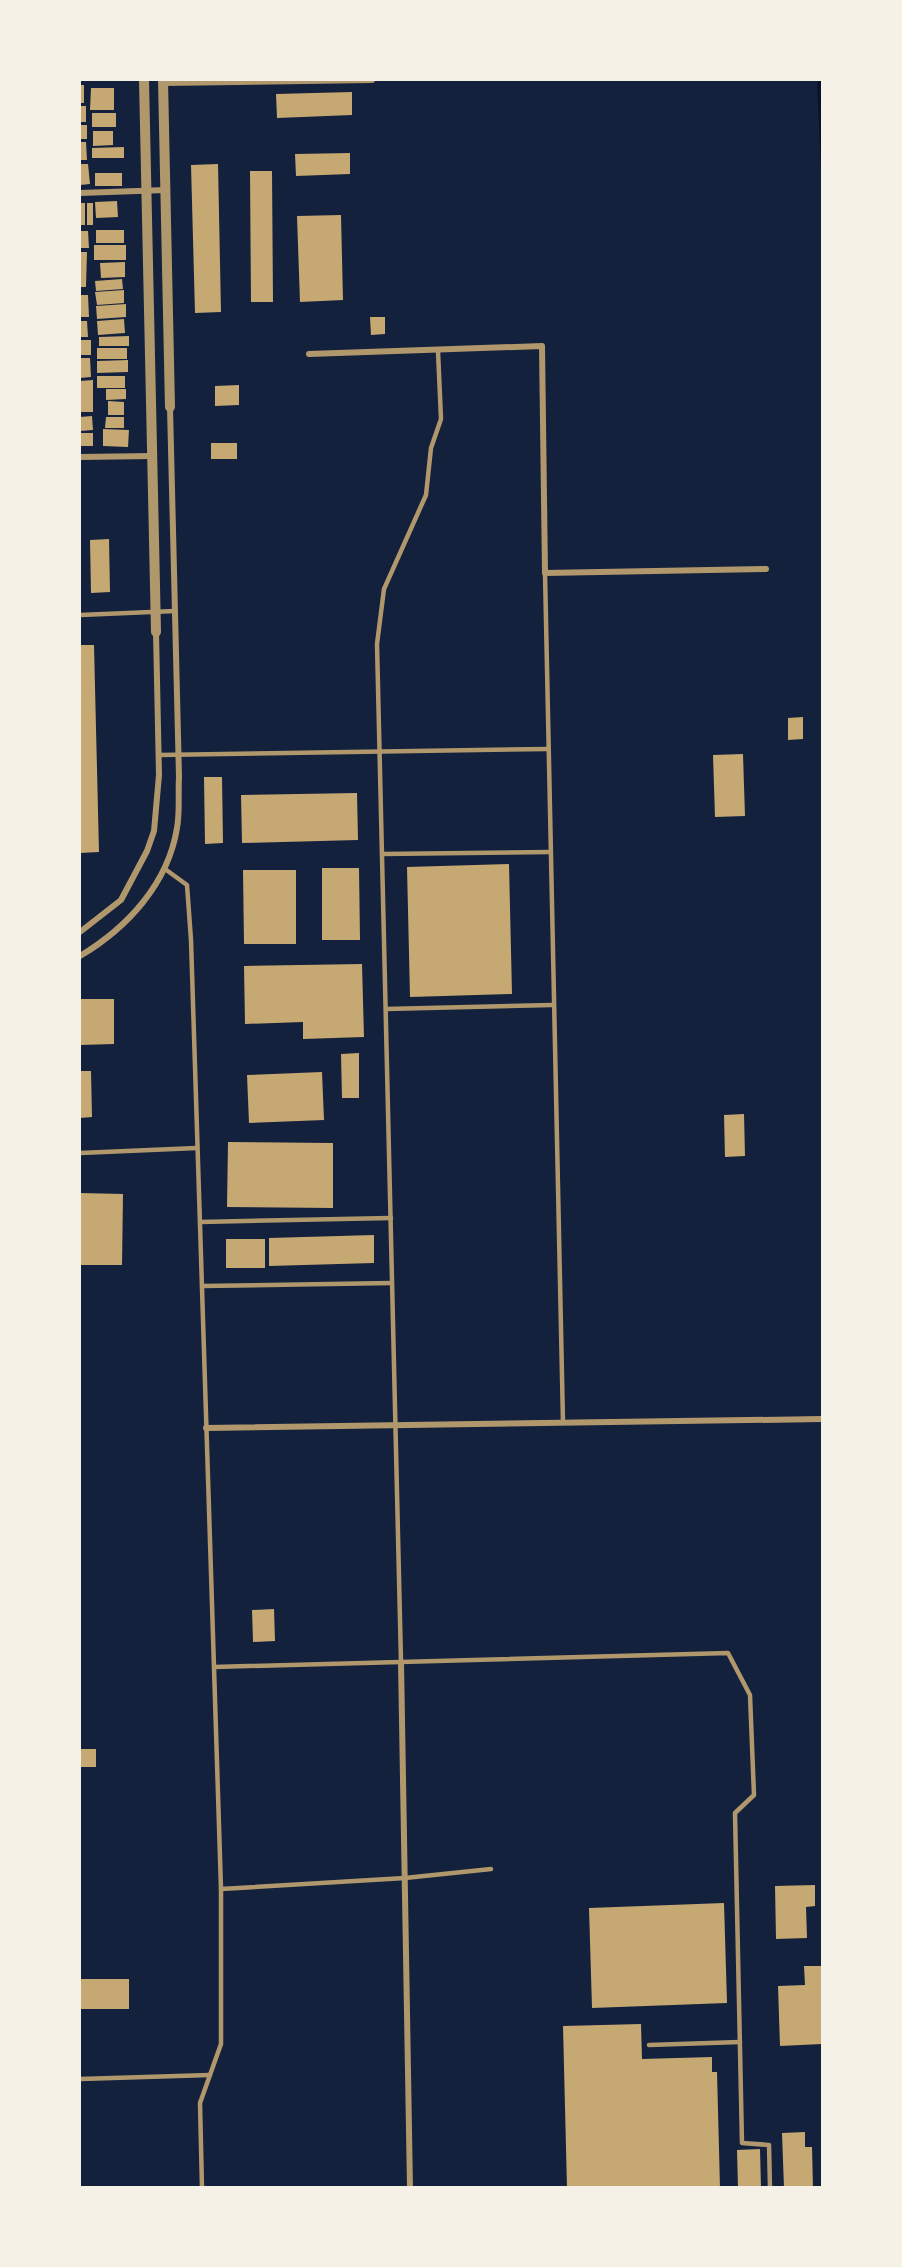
<svg xmlns="http://www.w3.org/2000/svg" width="902" height="2267" font-family="Karla,sans-serif">
  <style>
    .water { fill: #0b132b }
    .building { fill: #c6a872 }
    .lines { fill: none; stroke-linecap: round; stroke-linejoin: round }
    .service { stroke: #b1986c; stroke-width: 4.5 }
    .minor { stroke: #b1986c; stroke-width: 6 }
    .tertiary { stroke: #b1986c; stroke-width: 10 }
  </style>
  <rect width="100%" height="100%" fill="#14213d"/>
  <polygon class="water" points="817,80 822,80 822,197"/>
  <g class="building">
    <rect x="80" y="85" width="4" height="18"/>
    <polygon points="91,88 114,88 114,110 90,110"/>
    <polygon points="352,92 352,115 277,118 276,94"/>
    <rect x="80" y="106" width="6" height="16"/>
    <rect x="92" y="113" width="24" height="14"/>
    <rect x="80" y="125" width="7" height="14"/>
    <polygon points="93,131 113,131 113,145 93,146"/>
    <polygon points="80,142 86,142 87,160 80,160"/>
    <polygon points="124,147 124,158 92,158 92,148"/>
    <polygon points="350,153 350,174 296,176 295,154"/>
    <polygon points="80,164 88,164 90,184 80,185"/>
    <polygon points="218,164 221,312 195,313 191,165"/>
    <polygon points="250,171 272,171 273,302 251,302"/>
    <rect x="95" y="173" width="27" height="13"/>
    <polygon points="117,201 118,217 96,218 95,202"/>
    <rect x="80" y="203" width="5" height="22"/>
    <rect x="87" y="203" width="6" height="22"/>
    <polygon points="341,215 343,300 300,302 297,216"/>
    <rect x="96" y="230" width="28" height="13"/>
    <polygon points="80,231 88,231 89,248 80,248"/>
    <rect x="94" y="245" width="32" height="15"/>
    <polygon points="80,252 87,252 86,287 80,287"/>
    <polygon points="125,262 125,277 101,278 100,263"/>
    <polygon points="122,279 123,289 96,291 95,281"/>
    <polygon points="124,290 124,303 97,305 95,292"/>
    <polygon points="80,295 88,295 89,317 80,317"/>
    <polygon points="126,304 126,317 97,319 96,306"/>
    <polygon points="370,317 385,317 385,334 371,335"/>
    <polygon points="124,319 125,333 98,335 97,321"/>
    <polygon points="80,321 87,321 88,337 80,337"/>
    <polygon points="129,336 129,346 99,346 99,337"/>
    <rect x="80" y="340" width="11" height="15"/>
    <rect x="97" y="348" width="30" height="11"/>
    <polygon points="80,358 90,358 91,377 80,378"/>
    <polygon points="128,360 128,372 97,373 97,361"/>
    <rect x="97" y="376" width="28" height="12"/>
    <polygon points="93,380 93,412 80,412 80,381"/>
    <polygon points="239,385 239,405 215,406 215,386"/>
    <polygon points="106,389 126,389 126,399 106,400"/>
    <polygon points="108,401 124,402 124,415 108,415"/>
    <polygon points="92,416 93,430 80,431 80,417"/>
    <polygon points="106,417 124,417 124,428 105,428"/>
    <polygon points="103,429 129,430 128,447 103,446"/>
    <rect x="80" y="433" width="13" height="13"/>
    <rect x="211" y="443" width="26" height="16"/>
    <polygon points="109,539 110,592 91,593 90,540"/>
    <polygon points="80,645 94,645 99,852 80,853"/>
    <polygon points="803,717 803,739 788,740 788,718"/>
    <polygon points="743,754 745,816 715,817 713,755"/>
    <polygon points="204,777 222,777 223,843 205,844"/>
    <polygon points="357,793 358,840 242,843 241,795"/>
    <polygon points="509,864 512,994 410,997 407,867"/>
    <polygon points="322,868 359,868 360,940 322,940"/>
    <polygon points="243,870 296,870 296,944 244,944"/>
    <polygon points="362,964 364,1037 303,1039 303,1022 245,1024 244,966"/>
    <polygon points="80,999 114,999 114,1044 80,1045"/>
    <polygon points="359,1053 359,1098 342,1098 341,1054"/>
    <polygon points="80,1071 91,1071 92,1117 80,1118"/>
    <polygon points="322,1072 324,1120 249,1123 247,1075"/>
    <polygon points="744,1114 745,1156 725,1157 724,1115"/>
    <polygon points="228,1142 333,1143 333,1208 227,1207"/>
    <polygon points="80,1193 123,1194 122,1265 80,1265"/>
    <polygon points="374,1235 374,1263 269,1266 269,1238"/>
    <rect x="226" y="1239" width="39" height="29"/>
    <polygon points="274,1609 275,1641 253,1642 252,1610"/>
    <rect x="80" y="1749" width="16" height="18"/>
    <polygon points="815,1885 815,1906 806,1907 807,1938 776,1939 775,1886"/>
    <polygon points="724,1903 727,2003 592,2008 589,1908"/>
    <polygon points="804,1966 822,1966 822,2044 780,2046 778,1986 805,1985"/>
    <rect x="80" y="1979" width="49" height="30"/>
    <polygon points="641,2024 642,2059 712,2057 712,2072 717,2072 720,2188 567,2188 563,2026"/>
    <polygon points="805,2132 805,2147 812,2147 813,2188 784,2188 782,2133"/>
    <polygon points="760,2149 761,2188 738,2188 737,2150"/>
  </g>
  <g class="lines">
    <g class="service">
      <polyline points="545,573 563,1423"/>
      <polyline points="80,615 175,611"/>
      <polyline points="159,755 548,749"/>
      <polyline points="382,854 550,852"/>
      <polyline points="165,869 187,885 191,940 221,1889 221,2044 200,2103 202,2188"/>
      <polyline points="386,1009 552,1005"/>
      <polyline points="80,1153 197,1148"/>
      <polyline points="200,1222 391,1218"/>
      <polyline points="202,1286 392,1283"/>
      <polyline points="401,1662 377,644 384,589 426,495 431,448 441,419 438,351"/>
      <polyline points="214,1667 728,1653 750,1695 754,1795 735,1813 742,2143 769,2145 770,2188"/>
      <polyline points="221,1889 405,1878 491,1869"/>
      <polyline points="649,2045 740,2042"/>
      <polyline points="80,2079 210,2075"/>
    </g>
    <g class="minor">
      <polyline points="163,83 372,80"/>
      <polyline points="80,193 166,190"/>
      <polyline points="309,354 542,346 545,573 766,569"/>
      <polyline points="80,457 152,456"/>
      <polyline points="80,932 121,900 147,851 154,831 159,775 156,632"/>
      <path d="M80 956C127 928 168 884 177 828 180 812 178 794 179 777L170 407"/>
      <polyline points="206,1428 822,1419"/>
      <polyline points="401,1662 410,2188"/>
    </g>
    <g class="tertiary">
      <polyline points="144,80 156,632"/>
      <polyline points="163,80 170,407"/>
    </g>
  </g>
  <rect width="902" height="2267" fill="none" stroke="#f6f1e7" stroke-width="162"/>
</svg>
